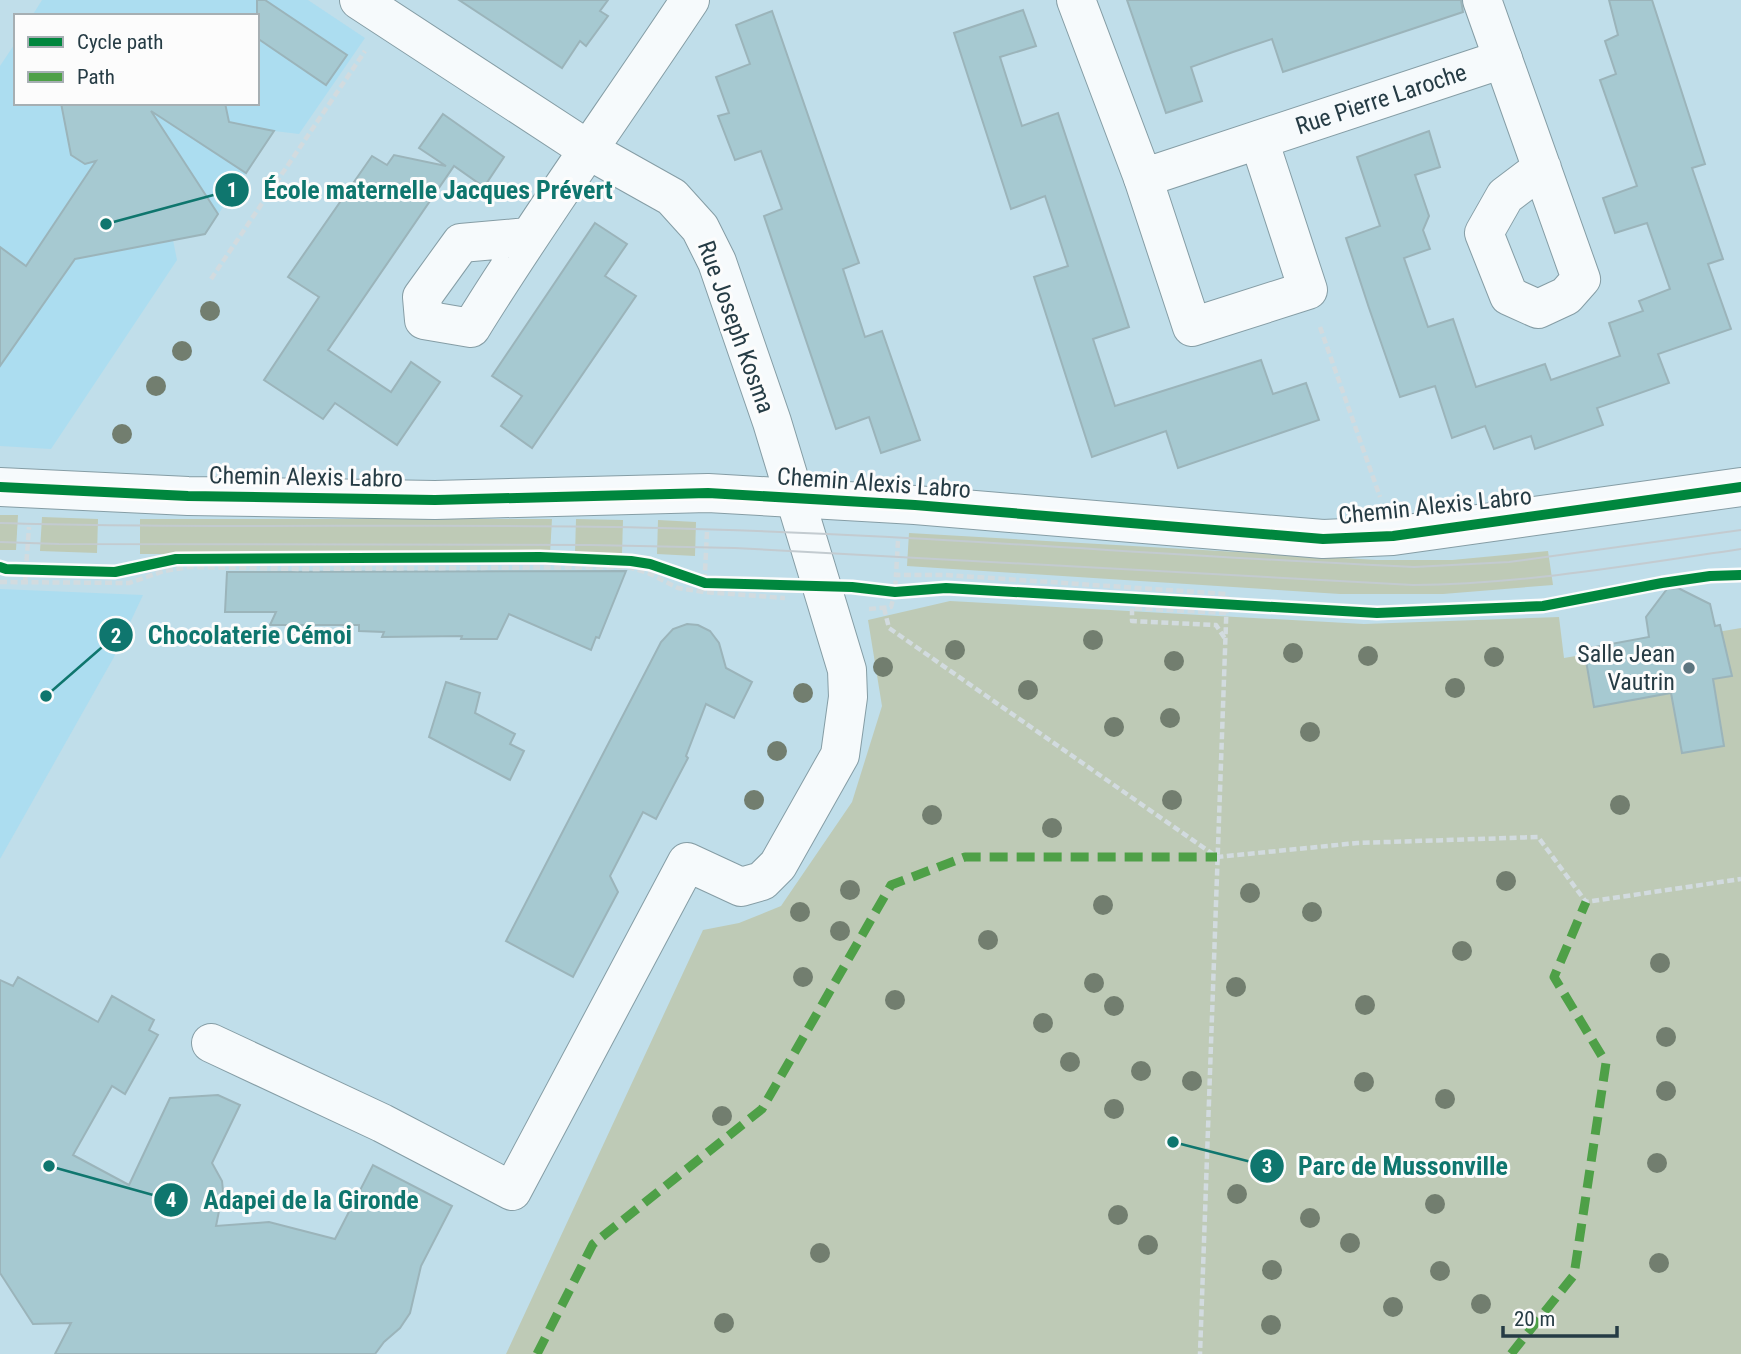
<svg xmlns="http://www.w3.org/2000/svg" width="1741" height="1354" font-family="'Roboto Condensed',sans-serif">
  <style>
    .built { fill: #acddf0 }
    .green { fill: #becab6 }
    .building { fill: #a6c9d1; stroke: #9bb4ba; stroke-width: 2 }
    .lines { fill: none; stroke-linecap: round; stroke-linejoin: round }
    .minor-casing { stroke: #859da5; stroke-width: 40 }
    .path { stroke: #d2dbdf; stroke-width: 4.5; stroke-dasharray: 7 3.5; stroke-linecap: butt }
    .minor { stroke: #f6fafc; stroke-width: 38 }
    .tram { stroke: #c3cbd0; stroke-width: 2 }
    .quiet { stroke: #4ea047; stroke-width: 9; stroke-dasharray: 18 9; stroke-linecap: butt }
    .cycleway-casing { stroke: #fcfcfc; stroke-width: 15 }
    .cycleway { stroke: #00873e; stroke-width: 10 }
    .tree { fill: #727e6f }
    .poi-dot { fill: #5c757f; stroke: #fcfcfc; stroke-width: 2.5 }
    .labels { text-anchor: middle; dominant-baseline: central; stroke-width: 6; stroke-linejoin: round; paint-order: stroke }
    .street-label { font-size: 24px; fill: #263c45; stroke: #fcfcfc }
    .poi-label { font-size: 24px; fill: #263c45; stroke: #fcfcfc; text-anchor: end }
    .leader { fill: none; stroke: #0f766e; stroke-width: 2.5 }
    .callout-dot { fill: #0f766e; stroke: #fcfcfc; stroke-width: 2.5 }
    .mark-label { font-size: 21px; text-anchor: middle; font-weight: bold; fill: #fff }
    .callout-label { font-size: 26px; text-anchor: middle; font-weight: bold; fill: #0f766e; stroke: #fcfcfc; stroke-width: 6; stroke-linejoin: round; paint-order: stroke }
  </style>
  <rect width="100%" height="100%" fill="#c0deea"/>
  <g class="built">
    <polygon points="42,0 308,0 365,38 299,134 274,131 205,234 173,240 177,260 51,449 0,446 0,66 16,42 16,103 257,103 257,16 32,16"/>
    <polygon points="0,589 143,595 114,657 0,859"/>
  </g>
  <g class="green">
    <polygon points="0,515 18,515 16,550 0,550"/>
    <polygon points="42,517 98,519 97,553 40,551"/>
    <polygon points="140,519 552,519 550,554 140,554"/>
    <polygon points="576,519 623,520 622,554 575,553"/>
    <polygon points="658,520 696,522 695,556 657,554"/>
    <polygon points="909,533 1377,560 1452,560 1548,551 1553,585 1443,594 1340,594 907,566"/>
    <polygon points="950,601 1364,624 1559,617 1564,658 1741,628 1741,1354 506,1354 703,930 739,923 781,906 852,802 882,706 868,620"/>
  </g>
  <g class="building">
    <polygon points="257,0 265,0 347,55 326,85 257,38"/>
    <polygon points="459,0 608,0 600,11 608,16 586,46 580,41 562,68"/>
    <polygon points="1127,0 1461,0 1463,12 1283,72 1272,39 1233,52 1191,67 1202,101 1166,113"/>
    <polygon points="1609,0 1652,0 1705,164 1692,168 1723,259 1708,264 1731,329 1658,354 1669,383 1597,408 1603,425 1535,449 1531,436 1494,449 1485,426 1452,438 1435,386 1400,397 1369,308 1346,238 1380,226 1357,157 1429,131 1440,167 1415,175 1429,216 1423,230 1430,249 1404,258 1428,327 1453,319 1476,387 1545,364 1551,380 1620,356 1609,323 1643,311 1639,301 1670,289 1647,223 1615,233 1603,198 1637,186 1600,80 1616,74 1605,41 1618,35"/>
    <polygon points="1023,10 1036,46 1000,57 1022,126 1058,113 1117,290 1129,327 1093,339 1115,406 1261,360 1273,394 1306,383 1319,420 1178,468 1166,431 1092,457 1034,277 1068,266 1057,232 1045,196 1011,209 954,33"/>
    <polygon points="772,11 859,263 843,269 865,337 882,331 920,440 881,453 869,417 836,429 764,216 782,209 761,151 735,160 718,116 729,113 716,77 750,64 736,25"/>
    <polygon points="61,103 225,103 229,122 274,131 246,173 151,111 218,214 205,234 75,259 0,366 0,247 26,266 96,161 85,164 71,155"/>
    <polygon points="443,114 504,157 484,187 454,166 328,350 391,392 411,362 440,382 397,445 335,403 323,419 264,380 319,297 288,277 372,156 387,165 394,155 446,166 419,148"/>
    <polygon points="595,223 627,244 605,276 636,296 532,448 501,426 522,396 492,376"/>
    <polygon points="626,571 599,638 596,637 591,650 509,614 497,639 461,639 462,636 382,637 384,632 359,631 359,625 270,625 276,612 225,612 227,572"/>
    <polygon points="1678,588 1710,604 1715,626 1720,625 1732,676 1713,679 1724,746 1682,753 1671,693 1594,707 1584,649 1649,637 1646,617 1667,589"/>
    <polygon points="687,624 698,625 710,631 719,643 726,668 752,682 734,718 706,704 686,756 688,758 656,819 643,812 610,876 618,892 573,977 506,941 661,642 673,629"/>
    <polygon points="446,682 480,693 475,713 515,734 510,744 524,751 510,780 429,737"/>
    <polygon points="18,977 98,1022 112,996 154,1020 149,1030 158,1035 125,1094 112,1086 73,1155 129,1185 170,1098 218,1095 240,1105 212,1163 222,1181 223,1191 216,1226 269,1222 335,1239 373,1165 452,1206 421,1266 410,1313 400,1328 384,1342 375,1354 55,1354 71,1323 33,1324 0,1273 0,980 13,986"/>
  </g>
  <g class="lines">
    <g class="minor-casing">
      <g id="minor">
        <path id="s1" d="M1076 0 1143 178 1503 59"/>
        <polyline points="1482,0 1581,279 1566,296 1538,309 1509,296 1484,233 1505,196 1542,168"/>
        <polyline points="1143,178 1192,327 1308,290 1259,140"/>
        <path d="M528 237 461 243 422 297 424 320 471 328C540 216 617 110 690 0"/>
        <polyline points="0,487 188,496 435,500 708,493 915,505 1323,539 1393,536 1741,487"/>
        <polyline points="211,1043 382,1123 512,1191 687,862 741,887 762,881 778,865 840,755 848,697 847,670 772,422 717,262 700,228 672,197 590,151 359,0"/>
      </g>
    </g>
    <g class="path">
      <polyline points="211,279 365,51"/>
      <polyline points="1320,327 1380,497"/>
      <polyline points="707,532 704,592 785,598"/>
      <polyline points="898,541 896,575 946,575 1227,594 1200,1354"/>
      <polyline points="0,582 129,583 164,571 189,567 300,569 628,567 648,573 678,588 704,592"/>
      <polyline points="25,582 29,527"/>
      <polyline points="884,608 889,628 1217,857 1357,843 1538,837 1586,902 1741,879"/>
      <polyline points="869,609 891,607 895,592 896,575"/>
      <polyline points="1226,613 1132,608 1132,621 1216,625 1226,640"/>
    </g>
    <use href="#minor" class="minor"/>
    <g class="tram">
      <path d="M0 523C220 530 441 522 662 528 913 534 1163 556 1414 567L1509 562 1741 530"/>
      <path d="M0 542 59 544 591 545 735 548 1413 585C1523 584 1633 565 1741 549"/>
    </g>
    <g class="quiet">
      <polyline points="537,1354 593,1244 762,1109 891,885 965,857 1217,857"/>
      <polyline points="1511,1354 1574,1275 1606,1063 1554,977 1586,902"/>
    </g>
    <g class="cycleway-casing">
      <g id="cycleway">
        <polyline points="0,487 188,496 435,500 708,493 915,505 1323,539 1393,536 1741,487"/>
        <polyline points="0,567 6,569 115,572 176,559 540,557 631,561 650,564 705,583 852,587 895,592 946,588 1377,613 1543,606 1662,583 1710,576 1741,575"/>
      </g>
    </g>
    <use href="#cycleway" class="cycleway"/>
  </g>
  <g class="tree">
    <circle cx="210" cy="311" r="10"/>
    <circle cx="182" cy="351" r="10"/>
    <circle cx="156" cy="386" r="10"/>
    <circle cx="122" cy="434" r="10"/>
    <circle cx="1093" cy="640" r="10"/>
    <circle cx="955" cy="650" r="10"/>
    <circle cx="1293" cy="653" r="10"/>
    <circle cx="1368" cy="656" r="10"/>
    <circle cx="1494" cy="657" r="10"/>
    <circle cx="1174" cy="661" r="10"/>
    <circle cx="883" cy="667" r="10"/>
    <circle cx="1455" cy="688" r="10"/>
    <circle cx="1028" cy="690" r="10"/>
    <circle cx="803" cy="693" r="10"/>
    <circle cx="1170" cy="718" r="10"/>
    <circle cx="1114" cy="727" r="10"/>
    <circle cx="1310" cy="732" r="10"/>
    <circle cx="777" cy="751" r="10"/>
    <circle cx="754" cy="800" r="10"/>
    <circle cx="1172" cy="800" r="10"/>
    <circle cx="1620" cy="805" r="10"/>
    <circle cx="932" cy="815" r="10"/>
    <circle cx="1052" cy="828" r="10"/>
    <circle cx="1506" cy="881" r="10"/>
    <circle cx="850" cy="890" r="10"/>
    <circle cx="1250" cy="893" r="10"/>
    <circle cx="1103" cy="905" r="10"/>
    <circle cx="800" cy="912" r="10"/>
    <circle cx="1312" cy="912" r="10"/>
    <circle cx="840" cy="931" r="10"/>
    <circle cx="988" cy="940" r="10"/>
    <circle cx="1462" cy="951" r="10"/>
    <circle cx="1660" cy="963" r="10"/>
    <circle cx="803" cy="977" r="10"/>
    <circle cx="1094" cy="983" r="10"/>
    <circle cx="1236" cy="987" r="10"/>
    <circle cx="895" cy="1000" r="10"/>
    <circle cx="1365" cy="1005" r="10"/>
    <circle cx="1114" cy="1006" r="10"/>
    <circle cx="1043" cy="1023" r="10"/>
    <circle cx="1666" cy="1037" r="10"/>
    <circle cx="1070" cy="1062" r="10"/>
    <circle cx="1141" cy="1071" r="10"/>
    <circle cx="1192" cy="1081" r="10"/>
    <circle cx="1364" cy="1082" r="10"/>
    <circle cx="1666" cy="1091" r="10"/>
    <circle cx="1445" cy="1099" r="10"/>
    <circle cx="1114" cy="1109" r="10"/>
    <circle cx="722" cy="1116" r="10"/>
    <circle cx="1657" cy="1163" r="10"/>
    <circle cx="1237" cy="1194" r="10"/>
    <circle cx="1435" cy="1204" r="10"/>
    <circle cx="1118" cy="1215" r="10"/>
    <circle cx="1310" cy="1218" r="10"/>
    <circle cx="1350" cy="1243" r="10"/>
    <circle cx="1148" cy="1245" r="10"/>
    <circle cx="820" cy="1253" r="10"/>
    <circle cx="1659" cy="1263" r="10"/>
    <circle cx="1272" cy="1270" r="10"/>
    <circle cx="1440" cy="1271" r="10"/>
    <circle cx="1481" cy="1304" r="10"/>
    <circle cx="1393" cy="1307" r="10"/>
    <circle cx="724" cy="1323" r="10"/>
    <circle cx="1271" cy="1325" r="10"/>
  </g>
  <circle class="poi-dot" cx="1689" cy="668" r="7"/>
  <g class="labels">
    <g class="street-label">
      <text stroke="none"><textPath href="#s1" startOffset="441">Rue Pierre Laroche</textPath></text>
      <text transform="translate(736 327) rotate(70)">Rue Joseph Kosma</text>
      <text transform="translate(306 477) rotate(1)">Chemin Alexis Labro</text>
      <text transform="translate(874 483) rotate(4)">Chemin Alexis Labro</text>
      <text transform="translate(1435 506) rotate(-6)">Chemin Alexis Labro</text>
    </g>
    <g class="poi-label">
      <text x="1675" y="654">Salle Jean<tspan x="1675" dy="28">Vautrin</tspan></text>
    </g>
  </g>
  <path class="leader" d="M106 224L232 190M46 696L116 635M1173 1142L1267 1166M49 1166L171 1200"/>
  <g class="callout-dot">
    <circle cx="106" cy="224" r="7"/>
    <circle cx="46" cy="696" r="7"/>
    <circle cx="1173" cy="1142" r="7"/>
    <circle cx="49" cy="1166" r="7"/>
    <circle cx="232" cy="190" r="18"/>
    <circle cx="116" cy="635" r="18"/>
    <circle cx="1267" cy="1166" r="18"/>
    <circle cx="171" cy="1200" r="18"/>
  </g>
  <g class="mark-label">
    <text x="232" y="197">1</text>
    <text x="116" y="643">2</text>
    <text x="1267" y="1173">3</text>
    <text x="171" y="1207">4</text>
  </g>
  <g class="callout-label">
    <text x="438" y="199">École maternelle Jacques Prévert</text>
    <text x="250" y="644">Chocolaterie Cémoi</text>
    <text x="1403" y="1175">Parc de Mussonville</text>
    <text x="311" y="1209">Adapei de la Gironde</text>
  </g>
  <rect x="14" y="14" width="245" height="91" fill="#fcfcfc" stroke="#a6afb3" stroke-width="2"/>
  <rect x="28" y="37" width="35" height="10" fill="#00873e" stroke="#a6afb3" stroke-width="2"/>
  <text x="77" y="49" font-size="21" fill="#263c45">Cycle path</text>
  <rect x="28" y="72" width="35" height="10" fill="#4ea047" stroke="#a6afb3" stroke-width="2"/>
  <text x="77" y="84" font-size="21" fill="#263c45">Path</text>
  <path d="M1503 1326v10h114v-10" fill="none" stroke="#263c45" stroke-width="3.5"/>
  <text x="1514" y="1326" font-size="21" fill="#263c45" stroke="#fcfcfc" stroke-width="5" paint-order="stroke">20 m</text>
</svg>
